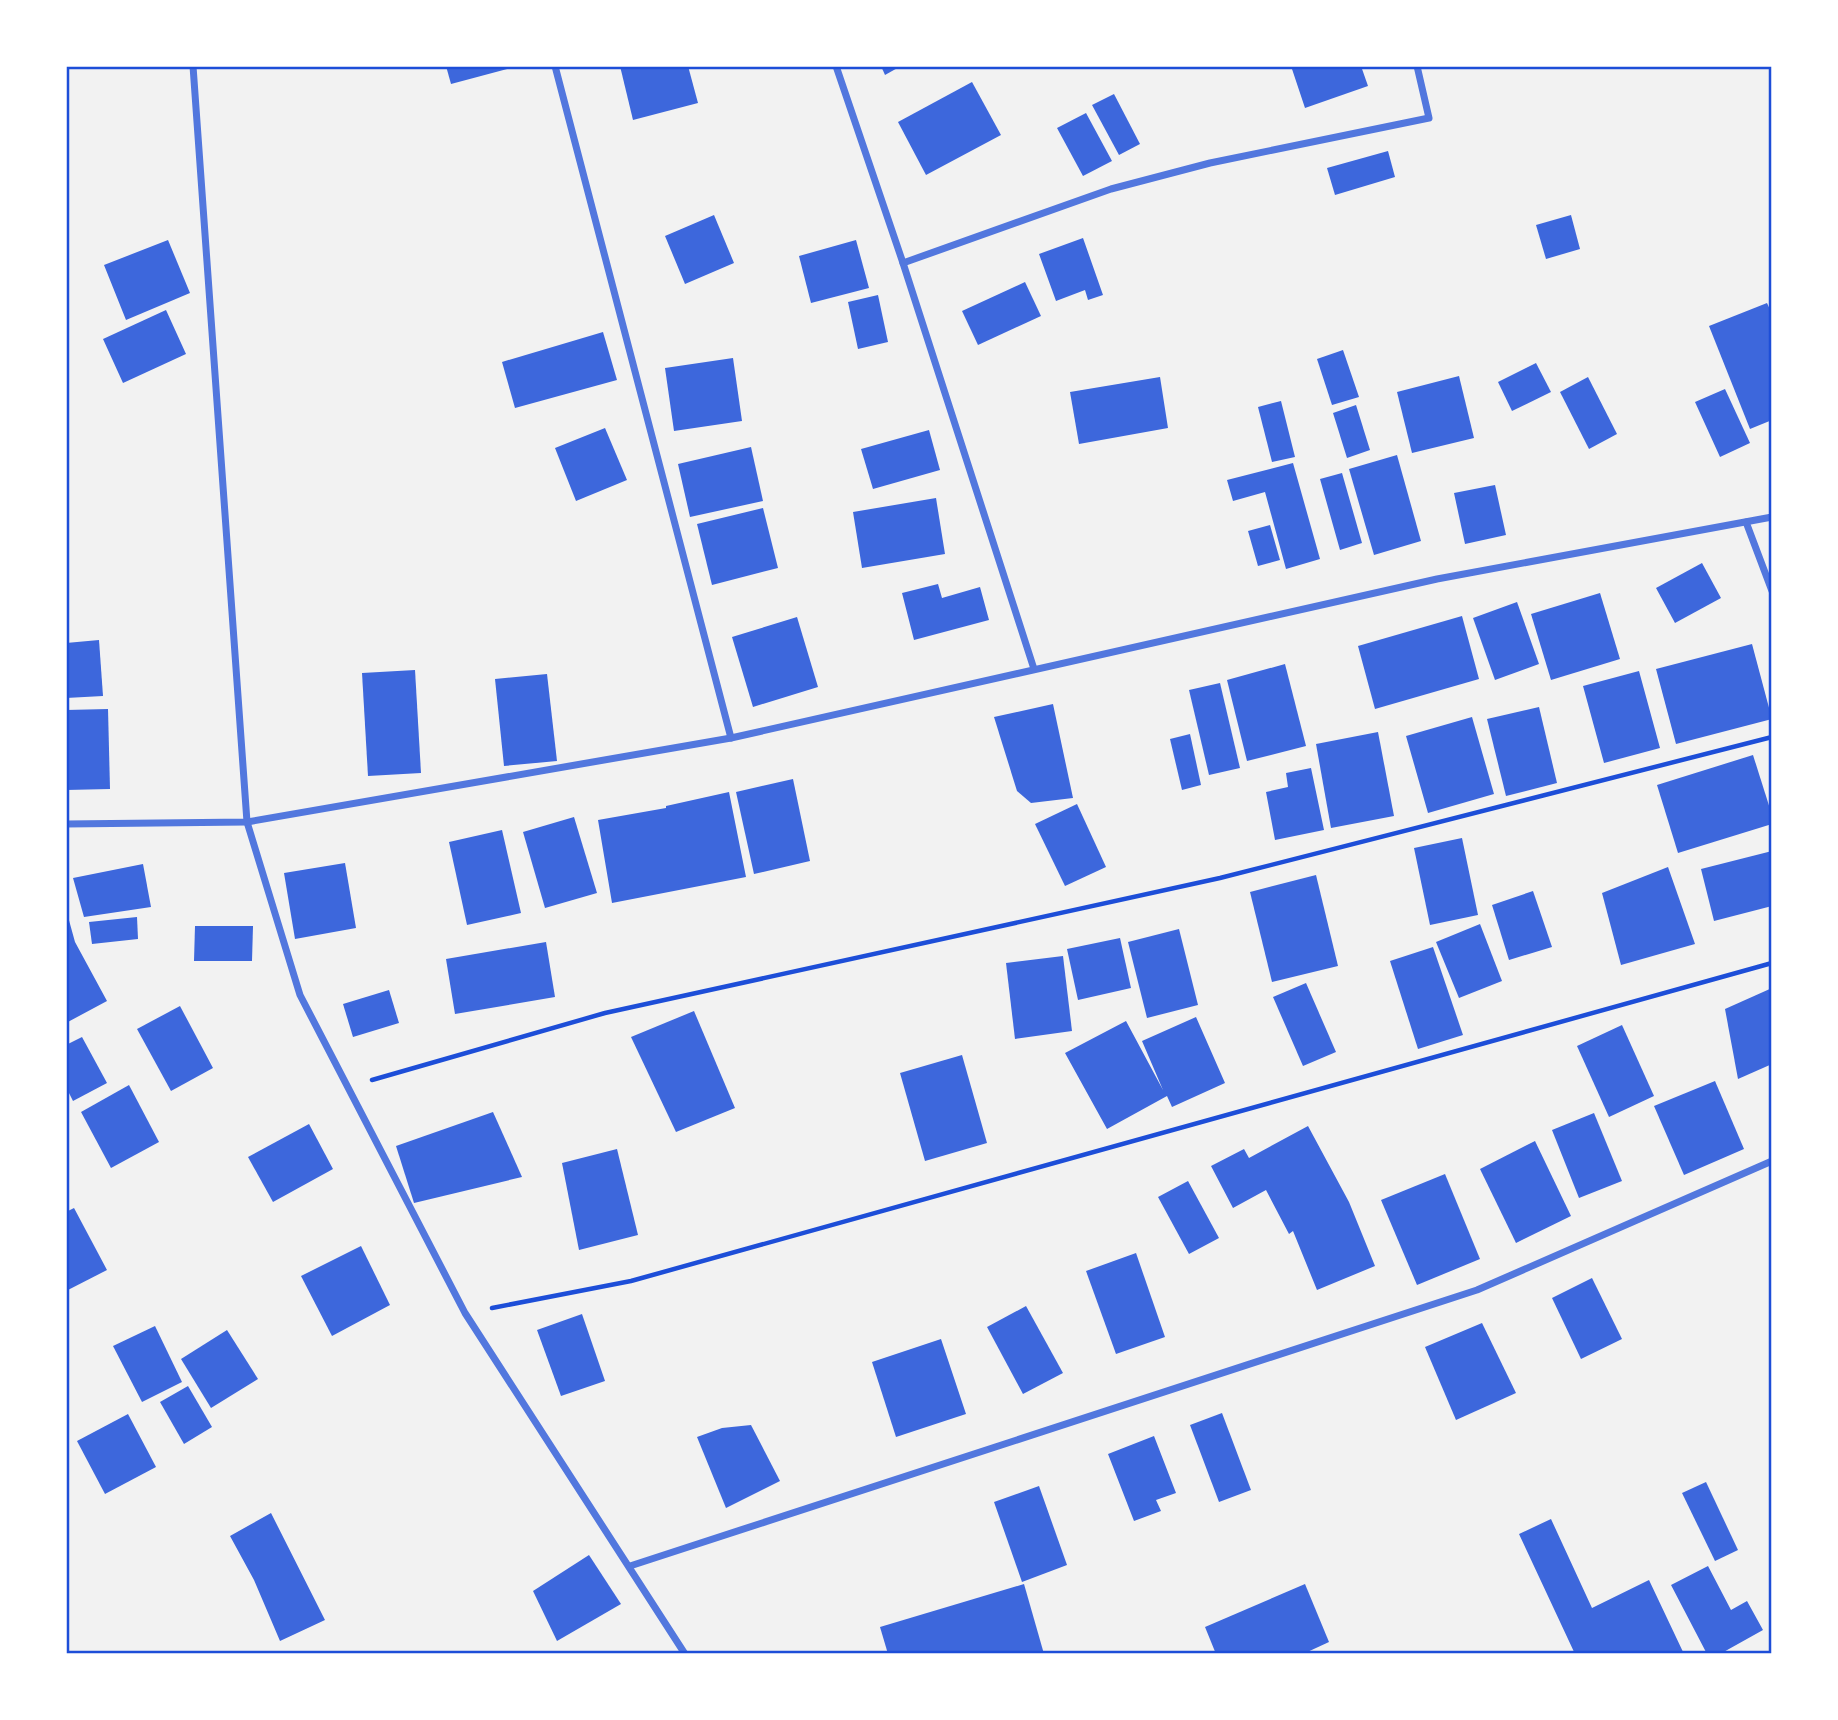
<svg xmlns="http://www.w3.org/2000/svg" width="1838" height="1720" font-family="'PT Sans Narrow',sans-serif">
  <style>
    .building { fill: #3d67dc }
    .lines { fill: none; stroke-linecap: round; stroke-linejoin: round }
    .path { stroke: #1d4ed8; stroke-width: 4.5 }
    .minor { stroke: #5277de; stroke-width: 7 }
    .neatline { fill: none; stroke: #1d4ed8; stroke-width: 2.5 }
  </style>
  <rect width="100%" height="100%" fill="#f2f2f2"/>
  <g class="building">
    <polygon points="446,66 515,66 515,67 451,84"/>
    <polygon points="620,66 688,66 698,103 633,120"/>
    <polygon points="881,66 901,66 885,75"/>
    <polygon points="1291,66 1361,66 1368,86 1305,108"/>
    <polygon points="972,82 1001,135 926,175 898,122"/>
    <polygon points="1114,94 1140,144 1119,155 1092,105"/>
    <polygon points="1086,113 1112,161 1083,176 1057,128"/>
    <polygon points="1388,151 1395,177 1335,195 1327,168"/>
    <polygon points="714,215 734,263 685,284 665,236"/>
    <polygon points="1571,215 1580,249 1546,259 1536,225"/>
    <polygon points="1083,238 1103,295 1088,300 1085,290 1056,301 1039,254"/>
    <polygon points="168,240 190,293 126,320 104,265"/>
    <polygon points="856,240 869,288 811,303 799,256"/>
    <polygon points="1025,282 1041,316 978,345 962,311"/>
    <polygon points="878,295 888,342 858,349 848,302"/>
    <polygon points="1767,303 1772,314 1772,420 1750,429 1709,326"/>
    <polygon points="166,310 186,354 123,383 103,339"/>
    <polygon points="603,332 617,380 515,408 502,362"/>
    <polygon points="1343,350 1359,397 1332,405 1317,359"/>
    <polygon points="733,358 742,421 674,431 665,368"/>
    <polygon points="1536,363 1551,392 1512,411 1498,382"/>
    <polygon points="1459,376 1474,438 1412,453 1397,392"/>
    <polygon points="1160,377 1168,428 1079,444 1070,392"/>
    <polygon points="1588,377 1617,434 1589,449 1560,392"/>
    <polygon points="1725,389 1750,443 1720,457 1695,402"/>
    <polygon points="1281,401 1295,457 1272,462 1258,407"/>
    <polygon points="1356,405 1370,450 1347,458 1333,413"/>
    <polygon points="605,428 627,480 576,501 555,448"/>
    <polygon points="929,430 940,470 873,489 861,449"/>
    <polygon points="751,447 763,501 690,517 678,464"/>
    <polygon points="1397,455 1421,541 1374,555 1349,469"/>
    <polygon points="1293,463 1320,559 1286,569 1265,492 1233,501 1227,480"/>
    <polygon points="1342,473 1362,543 1340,550 1320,479"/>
    <polygon points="1495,485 1506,535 1465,544 1454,493"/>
    <polygon points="936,498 945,554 862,568 853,512"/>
    <polygon points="763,508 778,568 712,585 697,524"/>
    <polygon points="1270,525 1280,560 1258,566 1248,531"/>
    <polygon points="1702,563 1721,598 1675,623 1656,588"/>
    <polygon points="938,584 942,598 980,587 989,620 914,640 902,593"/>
    <polygon points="1600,593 1620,659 1551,680 1531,614"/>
    <polygon points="1517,602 1539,664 1495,680 1473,618"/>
    <polygon points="1462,616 1479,679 1375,709 1358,646"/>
    <polygon points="797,617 818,687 753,707 732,637"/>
    <polygon points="99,640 103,696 66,698 66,643"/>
    <polygon points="1752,644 1772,719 1676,744 1656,669"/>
    <polygon points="1285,664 1306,746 1247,761 1227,680"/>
    <polygon points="415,670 421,773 368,776 362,673"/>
    <polygon points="1639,671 1660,748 1604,763 1583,686"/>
    <polygon points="547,674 557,761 504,766 495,679"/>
    <polygon points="1220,683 1240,768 1209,775 1189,690"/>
    <polygon points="1053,704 1073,798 1031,803 1017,791 994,717"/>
    <polygon points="1539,707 1557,783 1506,796 1487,719"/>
    <polygon points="108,709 110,789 66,790 66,710"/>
    <polygon points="1472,717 1494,794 1428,813 1406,736"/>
    <polygon points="1378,732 1394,816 1331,828 1316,744"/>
    <polygon points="1190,734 1201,785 1182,790 1170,739"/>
    <polygon points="1753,755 1772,815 1772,824 1678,853 1657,785"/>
    <polygon points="1311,768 1324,830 1275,840 1266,792 1288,787 1286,773"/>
    <polygon points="793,779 810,861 754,874 736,792"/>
    <polygon points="729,792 746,877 612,903 598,820 666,808 666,806"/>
    <polygon points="1077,804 1106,867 1065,886 1035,824"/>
    <polygon points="574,817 597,893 545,908 523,832"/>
    <polygon points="502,830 521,913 467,925 449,842"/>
    <polygon points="1462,838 1478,915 1430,925 1414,848"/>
    <polygon points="1772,851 1772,906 1714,921 1701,869"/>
    <polygon points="345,863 356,928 295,939 284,873"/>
    <polygon points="143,864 151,907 84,917 73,878"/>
    <polygon points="1668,867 1695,944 1621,965 1602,893"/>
    <polygon points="1316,875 1338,966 1272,982 1250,892"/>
    <polygon points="1533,891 1552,947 1509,960 1492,905"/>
    <polygon points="67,913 75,942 107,1001 66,1023"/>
    <polygon points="137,917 138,939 92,944 89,922"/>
    <polygon points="1480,924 1502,981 1459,998 1436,942"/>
    <polygon points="195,926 253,926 252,961 194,961"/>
    <polygon points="1179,929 1198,1005 1147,1018 1128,942"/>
    <polygon points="1120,938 1131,988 1078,1000 1067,949"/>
    <polygon points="546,942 555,997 455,1014 446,959"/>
    <polygon points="1433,947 1463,1035 1418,1049 1390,961"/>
    <polygon points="1063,956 1072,1031 1015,1039 1006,963"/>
    <polygon points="1306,983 1336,1052 1303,1066 1273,997"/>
    <polygon points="1772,988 1772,1064 1738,1079 1725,1009"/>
    <polygon points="389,990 399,1023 353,1037 343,1004"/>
    <polygon points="180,1006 213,1068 171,1091 137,1029"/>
    <polygon points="694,1011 735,1108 676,1132 631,1037"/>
    <polygon points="1196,1017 1225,1083 1172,1107 1167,1096 1107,1129 1065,1053 1126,1021 1163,1090 1142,1041"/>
    <polygon points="1622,1025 1654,1096 1609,1117 1577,1046"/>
    <polygon points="82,1037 107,1083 73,1101 66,1087 66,1045"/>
    <polygon points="962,1055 987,1143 925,1161 900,1073"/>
    <polygon points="1715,1081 1744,1149 1684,1175 1654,1106"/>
    <polygon points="129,1085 159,1142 111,1168 81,1112"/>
    <polygon points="493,1112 522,1177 414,1203 396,1146"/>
    <polygon points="1594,1113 1622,1181 1579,1198 1552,1130"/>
    <polygon points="309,1124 333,1169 273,1202 248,1157"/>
    <polygon points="1308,1126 1349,1202 1375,1266 1317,1290 1293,1231 1289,1234 1266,1190 1233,1208 1211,1166 1244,1149 1249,1158"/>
    <polygon points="1535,1141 1571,1216 1516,1243 1480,1169"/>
    <polygon points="617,1149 638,1235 579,1250 562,1163"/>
    <polygon points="1445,1174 1480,1259 1417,1285 1381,1200"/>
    <polygon points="1188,1181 1219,1238 1189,1254 1158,1197"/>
    <polygon points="74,1208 107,1270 66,1291 66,1212"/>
    <polygon points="361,1246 390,1305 332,1336 301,1276"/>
    <polygon points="1136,1253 1165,1337 1116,1354 1086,1271"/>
    <polygon points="1592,1278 1622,1339 1581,1359 1552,1298"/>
    <polygon points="1026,1306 1063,1373 1023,1394 987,1327"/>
    <polygon points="582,1314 605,1381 561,1396 537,1330"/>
    <polygon points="1482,1323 1516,1393 1456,1420 1425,1347"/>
    <polygon points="155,1326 182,1382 142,1402 113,1346"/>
    <polygon points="227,1330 258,1379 211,1408 181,1359"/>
    <polygon points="941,1339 966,1414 896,1437 872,1362"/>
    <polygon points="188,1386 212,1427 184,1444 160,1402"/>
    <polygon points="1222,1413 1251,1490 1219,1502 1190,1425"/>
    <polygon points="128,1414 156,1467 105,1494 77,1441"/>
    <polygon points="751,1425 780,1481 726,1508 697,1437 722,1428"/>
    <polygon points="1154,1436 1176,1493 1156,1500 1161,1511 1134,1521 1108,1454"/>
    <polygon points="1706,1482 1738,1550 1715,1561 1682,1493"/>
    <polygon points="1039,1486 1067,1565 1022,1582 994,1502"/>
    <polygon points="271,1513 325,1620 280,1641 254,1580 230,1536"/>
    <polygon points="1551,1519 1592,1608 1649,1580 1684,1654 1575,1654 1519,1534"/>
    <polygon points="589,1555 621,1604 557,1641 533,1591"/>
    <polygon points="1708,1566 1731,1610 1747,1601 1763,1630 1720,1654 1707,1654 1671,1585"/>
    <polygon points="1024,1584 1044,1654 888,1654 880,1627"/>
    <polygon points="1305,1584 1329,1642 1303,1654 1216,1654 1205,1627"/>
  </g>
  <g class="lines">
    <g class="path">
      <polyline points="372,1080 605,1013 1220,878 1772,737"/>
      <polyline points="492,1308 631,1281 1772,963"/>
    </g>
    <g class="minor">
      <polyline points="193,66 247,822 300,995 465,1313 685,1654"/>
      <polyline points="555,66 731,738"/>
      <polyline points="836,66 903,263 1034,669"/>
      <polyline points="903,263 1111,189 1210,163 1429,118 1417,66"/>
      <polyline points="1746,522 1772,591"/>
      <polyline points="66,824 247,822 731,738 1437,579 1772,517"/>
      <polyline points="630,1566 1477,1290 1772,1161"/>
    </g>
  </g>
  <rect width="1838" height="1720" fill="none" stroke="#ffffff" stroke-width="136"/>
  <rect x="68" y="68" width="1702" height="1584" class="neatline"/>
</svg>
